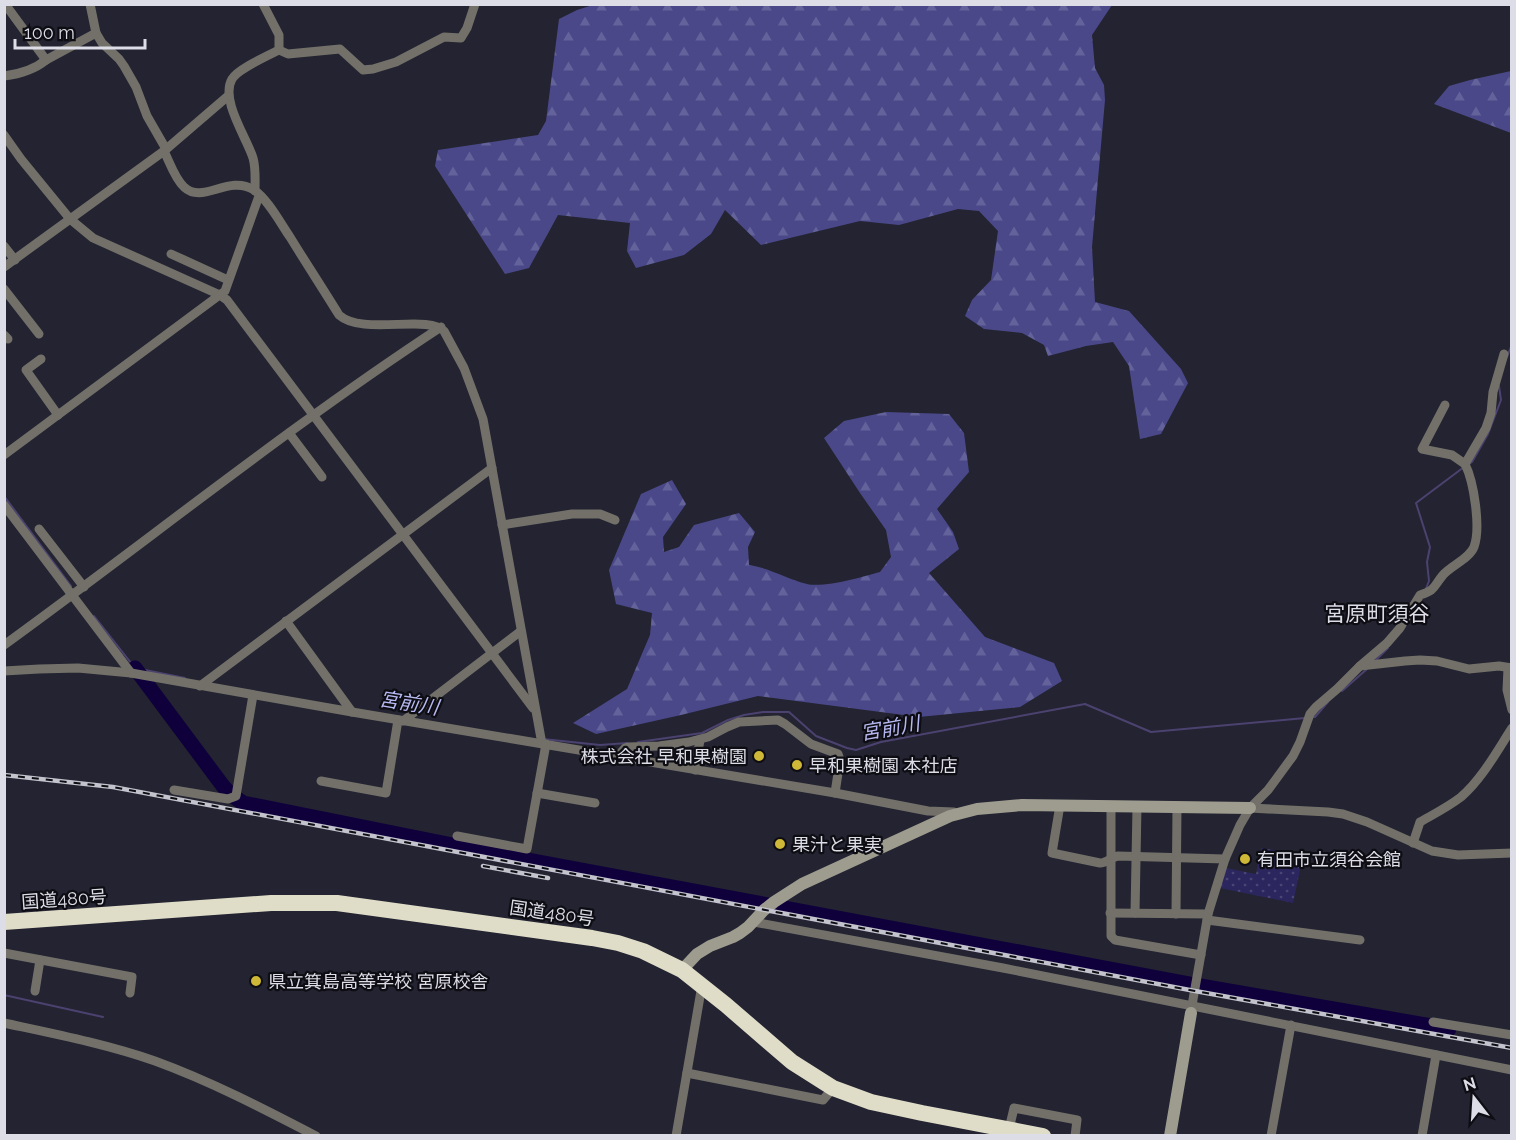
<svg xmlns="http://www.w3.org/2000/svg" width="1516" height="1140" font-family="Raleway,'Noto Sans JP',sans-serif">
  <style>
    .forest { fill: url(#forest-firs) }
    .park { fill: url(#park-dots) }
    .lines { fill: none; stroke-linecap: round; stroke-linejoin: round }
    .stream { stroke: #4c426f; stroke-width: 2 }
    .river { stroke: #0f003b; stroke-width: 15 }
    .street { stroke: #727069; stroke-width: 9 }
    .secondary { stroke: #9e9c8f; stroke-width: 12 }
    .highway { stroke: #dfdcc8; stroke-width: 16 }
    .rail-casing { stroke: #c3c3ce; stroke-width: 4.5 }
    .rail { stroke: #0d0d13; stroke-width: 2; stroke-dasharray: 7; stroke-linecap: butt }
    .poi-dot { fill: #cfb837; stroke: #0d0d13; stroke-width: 2 }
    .labels { text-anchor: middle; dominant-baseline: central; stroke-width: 4.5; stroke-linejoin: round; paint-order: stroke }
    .poi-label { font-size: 18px; fill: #dcdde7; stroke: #0d0d13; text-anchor: start }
    .street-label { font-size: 18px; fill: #dcdde7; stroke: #0d0d13 }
    .water-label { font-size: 20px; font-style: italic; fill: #b6b8f1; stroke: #0d0d13 }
    .quarter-label { font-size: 21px; fill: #dcdde7; stroke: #0d0d13 }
  </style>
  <defs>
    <pattern id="forest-firs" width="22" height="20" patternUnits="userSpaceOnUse" patternTransform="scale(1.5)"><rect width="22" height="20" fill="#4a4889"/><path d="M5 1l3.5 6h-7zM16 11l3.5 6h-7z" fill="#64629a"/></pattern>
    <pattern id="park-dots" width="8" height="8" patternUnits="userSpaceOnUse" patternTransform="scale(1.5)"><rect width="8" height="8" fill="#2b265d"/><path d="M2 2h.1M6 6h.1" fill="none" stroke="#494574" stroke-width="1.8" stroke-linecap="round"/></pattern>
  </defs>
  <rect width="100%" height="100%" fill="#232331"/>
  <g class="forest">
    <polygon points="596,4 1112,5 1092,35 1095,68 1104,85 1105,100 1092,247 1095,302 1129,311 1181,369 1188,383 1161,434 1140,439 1129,366 1113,342 1086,346 1048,356 1044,345 1022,333 984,329 965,316 972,300 991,280 998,231 979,211 958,209 899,225 860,221 761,245 725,210 711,234 684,255 636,268 627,251 630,223 558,215 529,268 505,274 435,166 438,150 538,135 546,121 559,19 577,10"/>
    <polygon points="1511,71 1511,133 1434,104 1449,86 1470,80"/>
    <path d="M886 412 949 414 964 433 969 472 937 509 953 532 959 549 929 573 985 637 1054 663 1062 681 1020 707 919 717 758 696 681 715 596 734 573 723 627 689 650 635 652 613 616 604 609 570 641 494 672 480 686 504 663 537 664 552 679 547 694 525 739 513 755 532 748 547 749 565C770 568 787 579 807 584 825 588 862 577 880 572L891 557 886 530 860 493 824 438 844 421Z"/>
  </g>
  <polygon class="park" points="1261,848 1298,854 1302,861 1293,903 1220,888 1226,868 1256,874"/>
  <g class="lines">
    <g class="stream">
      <polyline points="1507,357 1512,344"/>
      <polyline points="1469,464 1472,462 1488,434 1501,400 1499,386"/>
      <polyline points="4,496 71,586"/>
      <polyline points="1425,591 1429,581 1427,562 1430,547 1416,503 1464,467"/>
      <polyline points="94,616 135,668 185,678"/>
      <polyline points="1375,661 1388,648"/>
      <polyline points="1342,691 1367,669"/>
      <polyline points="1313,717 1315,717 1328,702"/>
      <polyline points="543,739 600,745 627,743"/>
      <polyline points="638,742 702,733 728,720 744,715 763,712 789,712 816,736 847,748 856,750 881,742 1085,704 1151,732 1305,718"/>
      <polyline points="4,958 5,958"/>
      <polyline points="4,995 103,1017"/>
    </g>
    <polyline class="river" points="135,668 223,786 230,794 243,803 512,857 1190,984 1449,1029"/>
    <g class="street">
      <polyline points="5,4 46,60"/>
      <polyline points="90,4 96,33 102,43 119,59 124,66 136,87 147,116 166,149"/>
      <polyline points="263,4 279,35 279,50"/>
      <polyline points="279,50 288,54 340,49 363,70 373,69 396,62 444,37 461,38 467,28 475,4"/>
      <path d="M4 76C20 74 34 70 46 60L96 33"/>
      <polyline points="4,135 21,159 70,219 93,238 220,295 227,300 533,708"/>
      <path d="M164 151C170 163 175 179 184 187 203 205 228 174 254 190 267 198 281 224 290 237 306 263 323 289 339 315 362 336 428 314 444 331L464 368 483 419 542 744"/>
      <path d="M255 191C255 180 256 168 253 158 247 138 220 100 232 79 238 69 267 56 279 50"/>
      <polyline points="4,246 15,260"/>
      <polyline points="171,254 228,280"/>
      <polyline points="4,267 164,151 228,96"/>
      <polyline points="4,289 39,334"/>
      <polyline points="4,335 8,339"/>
      <polyline points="41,359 26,370 58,415"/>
      <polyline points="1445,405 1422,449 1452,455 1465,464"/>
      <polyline points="289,433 322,477"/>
      <polyline points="4,455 225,291 259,196"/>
      <polyline points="4,505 131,673"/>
      <polyline points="502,525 572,514 600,514 615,520"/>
      <polyline points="39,529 84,587"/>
      <polyline points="286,621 352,712"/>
      <path d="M4 645C150 539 290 426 441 327"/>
      <polyline points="1360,666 1405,661 1420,660 1437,661 1469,669 1499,666 1512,668"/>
      <polyline points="1508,668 1507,690 1512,710"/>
      <polyline points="4,671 39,669 78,668 131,673 352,712 835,793 928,811 954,812"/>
      <polyline points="200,686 492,468"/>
      <polyline points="403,721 521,631"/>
      <polyline points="617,757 625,748 628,747 659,746 689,742 708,737 727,727 739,722 778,720 785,724 811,744 838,754 840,760 835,793"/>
      <polyline points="695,770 700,740"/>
      <polyline points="321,781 386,793 398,720"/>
      <polyline points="174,790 228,799 236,796 253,695"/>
      <polyline points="537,793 595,803"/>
      <path d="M1060 805 1052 853 1100 863C1107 863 1111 857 1118 856L1225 859"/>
      <polyline points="1111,806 1111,936 1115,940 1201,955"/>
      <polyline points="1250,808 1328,812 1343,814 1367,822 1432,851 1458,855 1512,853"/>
      <polyline points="457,836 527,849 546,744"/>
      <path d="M1413 843 1420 822C1434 814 1448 807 1461 797 1482 779 1497 751 1512 728"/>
      <polyline points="1110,913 1208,914"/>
      <polyline points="1135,913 1137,806"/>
      <polyline points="1176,914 1177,807"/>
      <polyline points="1207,920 1360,940"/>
      <polyline points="754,922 1003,968 1512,1070"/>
      <polyline points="4,953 132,977 130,993"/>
      <polyline points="35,991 40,960"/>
      <path d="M1191 1011 1208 914 1225 859 1240 825 1250 808 1268 790 1293 756 1300 742 1310 714 1316 707 1337 689 1360 666 1387 643 1400 628 1420 595C1436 590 1433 587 1443 575 1452 565 1469 559 1474 547 1481 528 1474 482 1465 464L1486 428 1491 413 1493 392 1504 354"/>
      <polyline points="1433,1022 1512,1035"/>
      <path d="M4 1023C55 1034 106 1044 155 1061 210 1081 264 1109 316 1136"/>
      <polyline points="687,1073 823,1100 833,1088"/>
      <polyline points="1009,1129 1014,1108 1077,1120 1075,1136"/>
      <polyline points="676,1136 702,985"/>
      <polyline points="1271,1136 1291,1025"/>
      <polyline points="1422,1136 1436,1055"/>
    </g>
    <g class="secondary">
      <polyline points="682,970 697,954 710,946 733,937 740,933 748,927 764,910 774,902 802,884 950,816 977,809 1022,805 1250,808"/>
      <polyline points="1170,1136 1191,1013"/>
    </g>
    <polyline class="highway" points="4,922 271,903 337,903 592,938 618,943 643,951 682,970 726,1005 792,1062 833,1088 871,1102 922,1113 1043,1136"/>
    <g class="rail-casing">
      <g id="rail">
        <polyline points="4,775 113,787 1195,991 1512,1048"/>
        <polyline points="483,866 548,878"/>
      </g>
    </g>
    <use href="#rail" class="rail"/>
  </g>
  <g class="poi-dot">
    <circle cx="759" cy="756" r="6"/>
    <circle cx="797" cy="765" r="6"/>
    <circle cx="780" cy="844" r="6"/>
    <circle cx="1245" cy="859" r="6"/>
    <circle cx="256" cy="981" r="6"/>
  </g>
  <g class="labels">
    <g class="poi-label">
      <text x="747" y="756" text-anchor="end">株式会社 早和果樹園</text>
      <text x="809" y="765">早和果樹園 本社店</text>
      <text x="792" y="844">果汁と果実</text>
      <text x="1257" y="859">有田市立須谷会館</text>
      <text x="268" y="981">県立箕島高等学校 宮原校舎</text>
    </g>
    <g class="street-label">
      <text transform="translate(64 899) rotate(-4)">国道480号</text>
      <text transform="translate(552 913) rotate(8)">国道480号</text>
    </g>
    <g class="water-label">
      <text transform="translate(409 703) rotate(9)">宮前川</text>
      <text transform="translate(890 728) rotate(-10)">宮前川</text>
    </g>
    <g class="quarter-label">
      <text x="1377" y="613">宮原町須谷</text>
    </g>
  </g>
  <rect width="1516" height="1140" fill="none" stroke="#dcdde7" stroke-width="12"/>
  <g transform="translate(1474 1098) rotate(343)" stroke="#0d0d13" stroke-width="4.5" paint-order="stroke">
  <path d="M0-4.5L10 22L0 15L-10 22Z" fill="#dcdde7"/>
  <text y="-9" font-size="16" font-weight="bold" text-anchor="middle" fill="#dcdde7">N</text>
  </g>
  <path d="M15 39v9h130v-9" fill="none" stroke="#dcdde7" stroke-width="3"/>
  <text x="24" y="39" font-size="18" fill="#dcdde7" stroke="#0d0d13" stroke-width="4.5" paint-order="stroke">100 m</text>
</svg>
